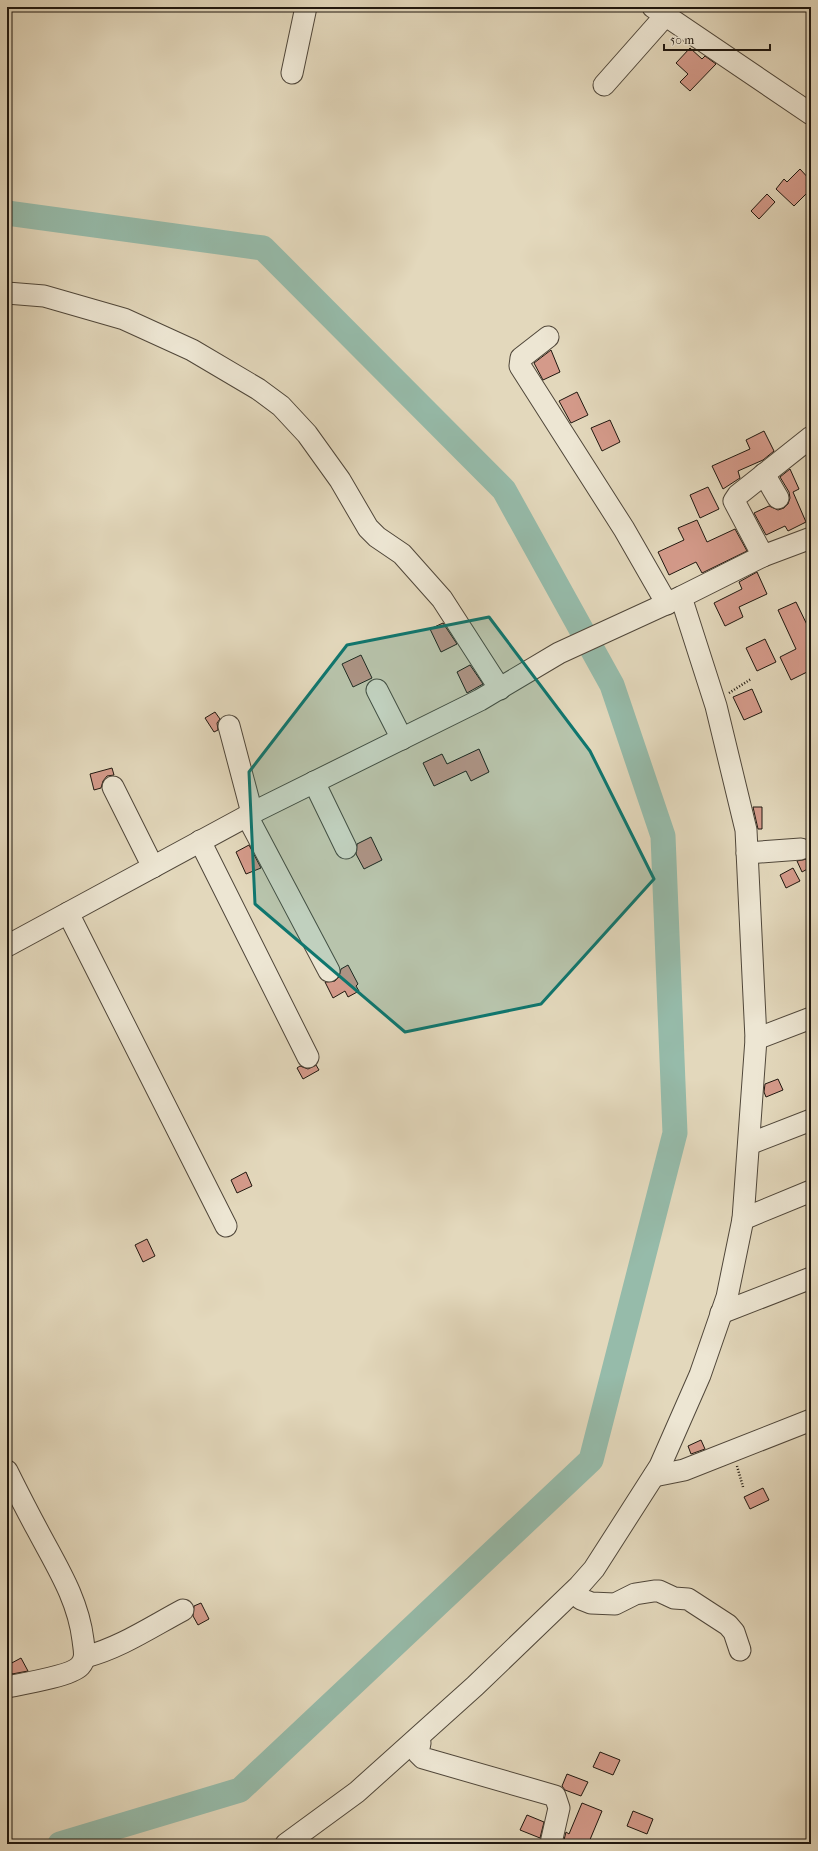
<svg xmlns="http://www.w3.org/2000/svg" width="818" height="1851" font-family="'IM FELL French Canon',serif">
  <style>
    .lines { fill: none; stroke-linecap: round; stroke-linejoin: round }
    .river { stroke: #96bbaa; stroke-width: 25 }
    .building { fill: #d49a8a; stroke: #1f170f }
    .minor-casing { stroke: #50473a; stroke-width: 23 }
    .path { stroke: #1f170f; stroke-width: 2.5; stroke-dasharray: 1 2; stroke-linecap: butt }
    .minor { stroke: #ede6d3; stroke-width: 21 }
    .marked { fill: #0f766e; fill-opacity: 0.2; stroke: #0f766e; stroke-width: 3; stroke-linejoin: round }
  </style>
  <rect width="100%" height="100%" fill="#e3d8bc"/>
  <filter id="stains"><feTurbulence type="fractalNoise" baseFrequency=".005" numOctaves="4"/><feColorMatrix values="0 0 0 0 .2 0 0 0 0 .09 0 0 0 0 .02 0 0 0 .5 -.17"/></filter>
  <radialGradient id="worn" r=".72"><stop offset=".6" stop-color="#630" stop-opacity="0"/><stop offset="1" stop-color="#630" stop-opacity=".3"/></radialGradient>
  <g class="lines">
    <polyline class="river" points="7,213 263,248 504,490 612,685 663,836 675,1133 591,1460 240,1790 60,1844"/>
  </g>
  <g class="building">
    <polygon points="690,48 702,59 705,56 716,64 690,91 680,82 688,74 676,63"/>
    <polygon points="800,169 811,181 811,189 794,206 776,189 784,179 787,182"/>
    <polygon points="767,194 775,202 759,219 751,211"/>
    <polygon points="551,350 560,372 543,380 534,363"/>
    <polygon points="577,392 588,415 571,423 559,401"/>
    <polygon points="610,420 620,442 602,451 591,428"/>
    <polygon points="764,431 774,451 763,460 738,471 740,478 723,489 712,466 750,449 746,440"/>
    <polygon points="790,469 799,489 793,492 806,522 788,531 785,526 766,535 754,513 769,506 778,510 784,508 788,504 790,498 789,492 780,477"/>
    <polygon points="708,487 719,509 700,518 690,495"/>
    <polygon points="697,520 707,542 735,529 747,551 702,573 696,562 669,575 658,552 684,540 678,528"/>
    <polygon points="757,572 767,594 739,607 743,617 725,626 714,603 742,589 739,582"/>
    <polygon points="796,602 811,633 811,670 791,680 780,657 796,649 778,610"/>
    <polygon points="443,623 457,644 441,652 430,629"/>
    <polygon points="765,639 776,662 757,671 746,648"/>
    <polygon points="361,655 372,678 353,687 342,664"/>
    <polygon points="470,665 483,684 467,693 457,672"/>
    <polygon points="752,689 762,712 744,720 733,697"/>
    <polygon points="215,712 220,719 217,723 218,730 214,732 205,718"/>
    <polygon points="479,749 489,772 471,781 466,771 434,786 423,763 442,754 447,764"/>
    <polygon points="112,768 114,775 107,776 103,781 101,788 94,790 90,774"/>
    <polygon points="753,807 762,807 762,829 758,829"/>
    <polygon points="371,837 382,860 364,869 356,854 357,844"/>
    <polygon points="249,845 261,868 246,874 236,852"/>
    <polygon points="811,855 811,867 802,872 797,861 807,859"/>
    <polygon points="793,868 800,881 786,888 780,875"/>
    <polygon points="348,965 358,984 356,986 359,991 348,997 345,991 333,998 325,982 335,981 339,977 341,969"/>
    <polygon points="316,1065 319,1070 303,1079 297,1068 300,1066 308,1069"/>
    <polygon points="778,1079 783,1090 766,1097 764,1092 765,1084"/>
    <polygon points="246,1172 252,1186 237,1193 231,1180"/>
    <polygon points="147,1239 155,1256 143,1262 135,1245"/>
    <polygon points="701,1440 705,1449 691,1454 688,1446"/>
    <polygon points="763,1488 769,1500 750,1509 744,1497"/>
    <polygon points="201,1603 209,1619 198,1625 193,1616 194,1606"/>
    <polygon points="21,1658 28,1671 12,1674 8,1665"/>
    <polygon points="600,1752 620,1760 613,1775 593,1767"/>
    <polygon points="567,1774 588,1782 581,1796 565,1790 562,1786"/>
    <polygon points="582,1803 602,1811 589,1842 593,1844 563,1844 566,1832 569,1834"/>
    <polygon points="633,1811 653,1819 647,1834 627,1826"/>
    <polygon points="527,1815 544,1822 540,1838 520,1830"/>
  </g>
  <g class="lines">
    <g class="minor-casing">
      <g id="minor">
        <polyline points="653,7 811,114"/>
        <polyline points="292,73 306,7"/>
        <polyline points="604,85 665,16"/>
        <polyline points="7,293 44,296 124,319 192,350 258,389 281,406 307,434 340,480 368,528 377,537 402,554 442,599 500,689"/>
        <polyline points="548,337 521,358 520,366 624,529 667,604"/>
        <polyline points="764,474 778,498"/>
        <polyline points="763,556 734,501 738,495 811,437"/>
        <polyline points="377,690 402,739"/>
        <polyline points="229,726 252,813"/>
        <polyline points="314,782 346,848"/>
        <polyline points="113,787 153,867"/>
        <polyline points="247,816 329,971"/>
        <polyline points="200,841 308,1057"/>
        <polyline points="747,853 801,849"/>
        <polyline points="68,913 226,1226"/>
        <polyline points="7,946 260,809 480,700 559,653 681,597 763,556 811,538"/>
        <polyline points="756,1039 811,1018"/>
        <polyline points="749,1144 811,1120"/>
        <polyline points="743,1219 811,1191"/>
        <polyline points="721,1313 811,1278"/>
        <path d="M7 1471C17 1491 27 1511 38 1531 57 1567 78 1599 83 1640 84 1650 87 1658 80 1666 71 1676 22 1684 7 1687"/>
        <polyline points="654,1476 684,1470 811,1420"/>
        <polyline points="575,1591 581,1599 591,1603 615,1604 635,1594 654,1591 659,1591 674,1598 688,1599 728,1625 734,1632 740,1650"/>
        <path d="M85 1657C120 1648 151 1627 183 1610"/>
        <polyline points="418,1738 420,1743 418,1753 423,1758 555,1796 559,1808 551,1843"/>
        <polyline points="286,1844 357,1792 475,1686 579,1586 594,1569 660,1466 700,1375 727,1297 743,1219 756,1039 746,830 716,706 681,597"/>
      </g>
    </g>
    <g class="path">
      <polyline points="729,693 751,679"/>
      <polyline points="737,1466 743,1487"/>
    </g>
    <use href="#minor" class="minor"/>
  </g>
  <path class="marked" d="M489 617 590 751 654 879 541 1004 405 1032 255 904 249 772 347 645Z"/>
  <rect width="818" height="1851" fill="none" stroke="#e3d8bc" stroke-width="24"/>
  <rect x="8" y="8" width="802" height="1835" fill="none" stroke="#1f170f" stroke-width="2"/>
  <rect x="12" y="12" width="794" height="1827" fill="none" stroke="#1f170f"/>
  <path d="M664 44v6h106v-6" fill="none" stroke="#1f170f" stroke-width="2"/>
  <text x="670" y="44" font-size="12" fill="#1f170f" stroke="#ede6d3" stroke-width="3" paint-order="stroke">50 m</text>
  <rect width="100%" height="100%" filter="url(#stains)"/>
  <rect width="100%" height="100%" fill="url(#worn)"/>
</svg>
